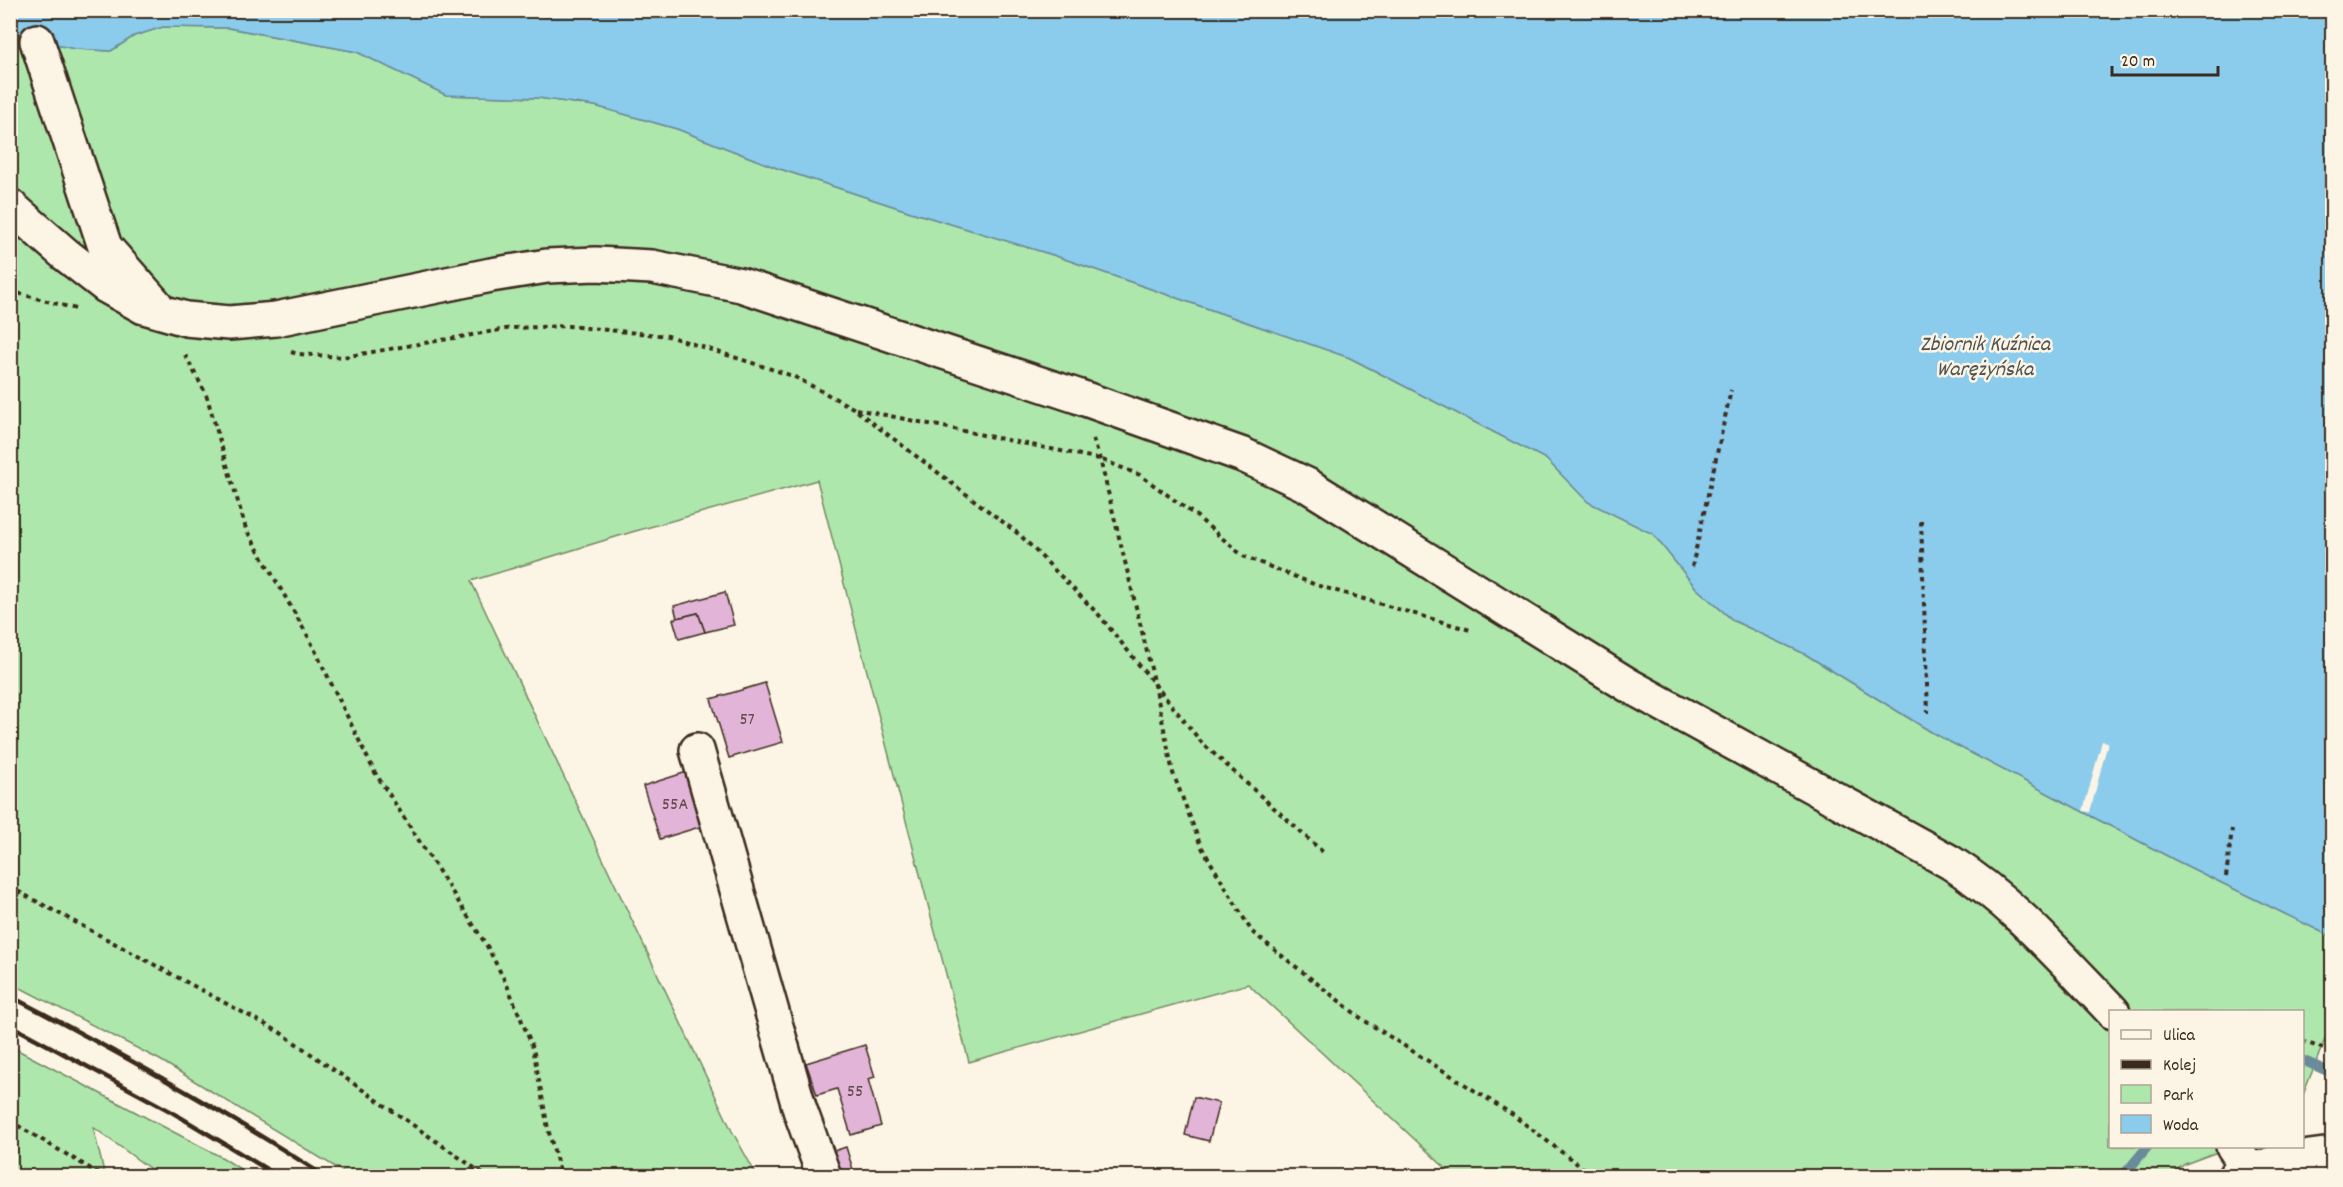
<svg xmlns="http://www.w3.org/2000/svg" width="2343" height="1187" font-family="Dekko,sans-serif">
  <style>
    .green { fill: #aee7ab; stroke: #748864; stroke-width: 1.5 }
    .water { fill: #8bcbec; stroke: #6b8b9a; stroke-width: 1.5 }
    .pier { fill: #fcf5e5 }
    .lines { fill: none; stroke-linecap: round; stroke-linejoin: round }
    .stream { stroke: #6b8b9a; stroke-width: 10 }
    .building { fill: #e2b4d7; stroke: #3b2a1e; stroke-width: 1.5 }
    .minor-casing { stroke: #3b2a1e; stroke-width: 38 }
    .path { stroke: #3b2a1e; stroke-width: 4; stroke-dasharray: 4.5 4.5; stroke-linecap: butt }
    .minor { stroke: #fcf5e5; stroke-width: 33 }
    .rail { stroke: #3b2a1e; stroke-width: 4.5 }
    .labels { text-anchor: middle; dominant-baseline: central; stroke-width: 5; stroke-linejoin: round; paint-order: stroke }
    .number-label { font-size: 18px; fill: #654c4c }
    .water-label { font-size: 22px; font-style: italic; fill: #4f5252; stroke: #fcf5e5 }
  </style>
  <rect width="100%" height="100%" fill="#fcf5e5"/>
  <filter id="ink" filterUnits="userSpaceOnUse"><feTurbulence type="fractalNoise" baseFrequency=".0167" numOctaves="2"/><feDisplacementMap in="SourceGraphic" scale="12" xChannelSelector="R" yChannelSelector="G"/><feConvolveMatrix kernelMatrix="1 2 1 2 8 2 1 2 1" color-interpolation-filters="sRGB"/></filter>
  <g filter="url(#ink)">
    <g class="green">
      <polygon points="163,27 229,28 357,52 446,95 538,98 595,106 677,129 777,168 911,212 1053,255 1350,358 1546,459 1588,502 1653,534 1696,588 1734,621 1805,654 1933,733 2175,860 2332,937 2332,1030 2329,1029 2303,1095 2302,1012 2110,1012 2110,1146 2231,1147 2185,1164 2168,1176 1454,1176 1248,984 969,1062 817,480 632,532 471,581 732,1131 757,1176 350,1176 160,1060 11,983 10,30 24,38 75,49 111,51 134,36"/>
      <polygon points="10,1046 223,1158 251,1176 160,1176 93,1127 105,1176 11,1176"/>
    </g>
    <polygon class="water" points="10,11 2332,11 2332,937 2175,860 1933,733 1805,654 1734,621 1696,588 1653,534 1588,502 1546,459 1350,358 1053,255 911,212 777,168 677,129 595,106 538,98 446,95 357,52 229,28 163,27 134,36 111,51 75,49 24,38 11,30"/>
    <polygon class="pier" points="2102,741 2108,742 2090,812 2083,811"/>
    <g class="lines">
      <g class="stream">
        <polyline points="2302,1060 2332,1073"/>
        <polyline points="2123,1176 2148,1146"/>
      </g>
    </g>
    <g class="building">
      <polygon points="725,592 734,625 705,632 698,613 677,618 674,606"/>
      <polygon points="698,613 705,632 679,639 673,619"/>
      <polygon points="765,683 783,742 729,758 711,699"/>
      <polygon points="690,771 706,825 660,839 643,786"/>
      <polygon points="865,1045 875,1077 868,1079 881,1126 851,1135 837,1089 817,1095 806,1063"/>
      <polygon points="1194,1097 1219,1103 1209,1141 1185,1135"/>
      <polygon points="846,1147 855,1176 835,1176 828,1153"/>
    </g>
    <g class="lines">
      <g class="minor-casing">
        <g id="minor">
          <polyline points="37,41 105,247 156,305"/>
          <path d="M10 206 65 254 106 286 144 307 186 319 229 323 276 319 491 275 547 266 596 264 652 267 741 285 1077 396 1243 455 1307 485 1628 685 1950 862C2013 902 2061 958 2113 1012"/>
          <polyline points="697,750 800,1110 824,1176"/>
          <polyline points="2233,1146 2249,1170"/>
          <polyline points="2235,1176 2281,1161 2332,1154"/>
        </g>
      </g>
      <g class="path">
        <polyline points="10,291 76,309"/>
        <polyline points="291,352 298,354 343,357 512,328 568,326 668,336 793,376 853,408 1020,535 1099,615 1202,743 1324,853"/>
        <polyline points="185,355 206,394 246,529 309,638 374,771 487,946 507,985 533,1048 548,1129 561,1176"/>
        <polyline points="856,409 1100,459 1140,475 1195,515 1243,556 1316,585 1470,630"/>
        <polyline points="1093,439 1100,459 1155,685 1173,773 1201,846 1252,932 1362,1019 1513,1115 1593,1176"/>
        <polyline points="1921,521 1928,713"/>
        <polyline points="1692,567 1731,390"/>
        <polyline points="2226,877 2232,829"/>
        <polyline points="10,887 281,1033 486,1176"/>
        <polyline points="2302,1041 2332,1052"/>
        <polyline points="10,1121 103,1176"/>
      </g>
      <use href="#minor" class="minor"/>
      <g class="rail">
        <path d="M10 996C118 1052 223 1110 324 1176"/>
        <polyline points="10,1025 170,1111 278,1176"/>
      </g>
    </g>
  </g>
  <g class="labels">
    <g class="number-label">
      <text x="747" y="720">57</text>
      <text x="675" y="805">55A</text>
      <text x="855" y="1092">55</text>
    </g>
    <g class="water-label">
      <text x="1985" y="345">Zbiornik Kuźnica<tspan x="1985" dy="25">Warężyńska</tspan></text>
    </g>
  </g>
  <rect width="2343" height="1187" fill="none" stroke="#fcf5e5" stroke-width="36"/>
  <rect x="18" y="18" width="2307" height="1151" fill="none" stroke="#3b2a1e" stroke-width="2" filter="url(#ink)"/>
  <rect x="2109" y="1010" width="195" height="138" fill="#fcf5e5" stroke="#afa495" stroke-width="1.5"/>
  <rect x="2121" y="1030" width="30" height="9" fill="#fcf5e5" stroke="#afa495" stroke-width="1.5"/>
  <text x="2163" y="1040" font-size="18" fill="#3b2a1e">Ulica</text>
  <rect x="2121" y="1060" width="30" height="9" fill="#3b2a1e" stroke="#afa495" stroke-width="1.5"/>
  <text x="2163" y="1070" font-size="18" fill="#3b2a1e">Kolej</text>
  <rect x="2121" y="1085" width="30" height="18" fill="#aee7ab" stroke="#afa495" stroke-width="1.5"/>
  <text x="2163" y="1100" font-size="18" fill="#3b2a1e">Park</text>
  <rect x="2121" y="1115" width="30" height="18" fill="#8bcbec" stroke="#afa495" stroke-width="1.5"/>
  <text x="2163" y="1130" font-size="18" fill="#3b2a1e">Woda</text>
  <path d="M2112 66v9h106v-9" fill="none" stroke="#3b2a1e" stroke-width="3"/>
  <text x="2121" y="66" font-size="18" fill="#3b2a1e" stroke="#fcf5e5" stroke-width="4.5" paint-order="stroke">20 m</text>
</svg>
